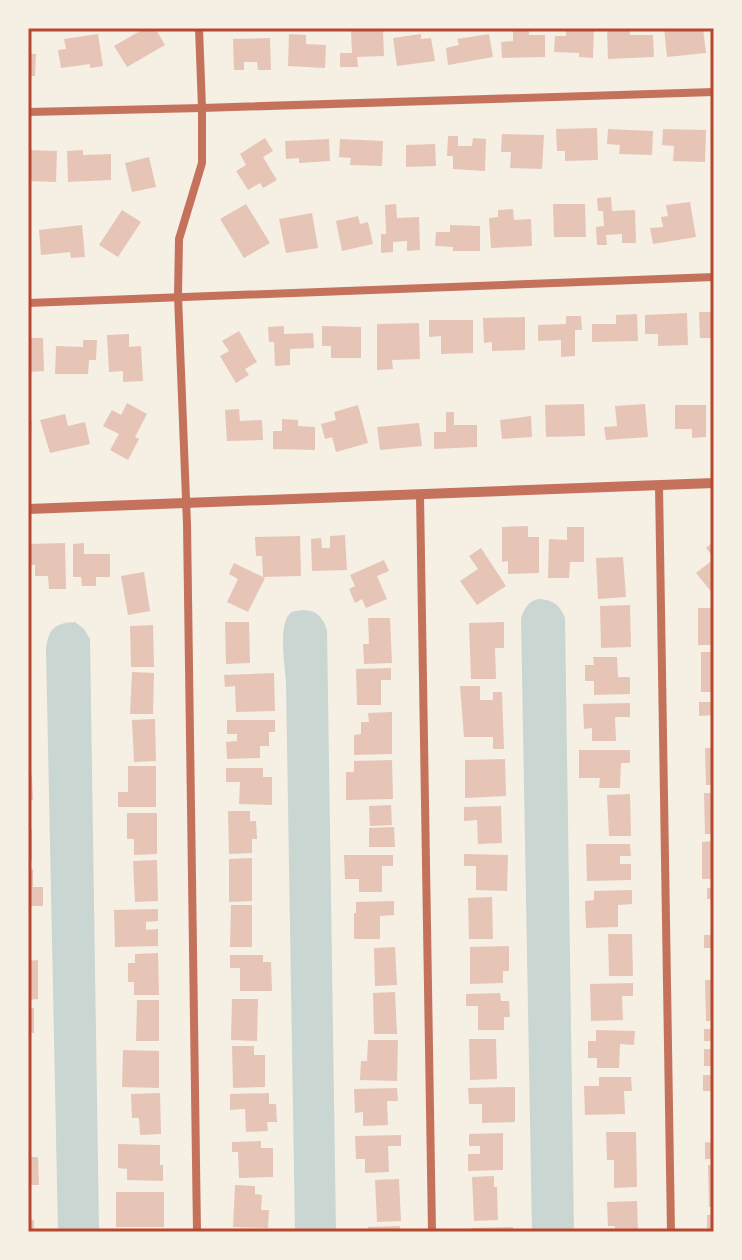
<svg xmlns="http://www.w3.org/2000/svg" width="742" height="1260" font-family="'Alegreya Sans',sans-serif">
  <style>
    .water { fill: #c9d6d2 }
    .building { fill: #e6c5b7 }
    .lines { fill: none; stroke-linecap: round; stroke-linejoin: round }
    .minor { stroke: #c5725c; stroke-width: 8 }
    .tertiary { stroke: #c5725c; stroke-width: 10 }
    .neatline { fill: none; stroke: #b5482f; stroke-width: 3 }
  </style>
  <rect width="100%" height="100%" fill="#f6efe4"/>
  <g class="water">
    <path d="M539 599C553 600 560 605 565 618L574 1232H532L521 618C525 608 528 601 539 599Z"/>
    <path d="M304 610C318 611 323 618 327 630L336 1232H295L286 681C285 666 277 621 292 612 294 611 302 610 304 610Z"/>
    <path d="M75 622 84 629 90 639 99 1232H58L46 648C49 628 55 623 75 622Z"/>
  </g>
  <g class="building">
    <polygon points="138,28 155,28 165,45 127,67 114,46 140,31"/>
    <polygon points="513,28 529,28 529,35 545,35 545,57 502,58 501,42 513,41"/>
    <polygon points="566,28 594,28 593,58 579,57 579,53 554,52 555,36 566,36"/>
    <polygon points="607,28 630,28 630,35 653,35 654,57 608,59"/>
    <polygon points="664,28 703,28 706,53 667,57"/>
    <polygon points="383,30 384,56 357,57 358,67 340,67 340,53 352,53 351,31"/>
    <polygon points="98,34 103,66 90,68 90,64 61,68 58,50 66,49 64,39"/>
    <polygon points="289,34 306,35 306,44 326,45 325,68 288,66"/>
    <polygon points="421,34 421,39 431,38 435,61 397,66 393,38"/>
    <polygon points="489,34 493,57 448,65 446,48 459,45 457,39"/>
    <polygon points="270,38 271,70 258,70 257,62 244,62 244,70 234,70 233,39"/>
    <polygon points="28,54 36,54 35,76 28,76"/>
    <polygon points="597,128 598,160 565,161 565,151 557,151 556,129"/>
    <polygon points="608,129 653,131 652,155 619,154 620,145 607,144"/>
    <polygon points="663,129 706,130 705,162 673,161 674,146 662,145"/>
    <polygon points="502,134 544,135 542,169 510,168 511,152 501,152"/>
    <polygon points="448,136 458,136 458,146 472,146 473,138 486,139 485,171 453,169 453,156 447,156"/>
    <polygon points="265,138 273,151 263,157 277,180 263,188 260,183 248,190 236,171 246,165 240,154"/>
    <polygon points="329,139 330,161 299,163 299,158 286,159 285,141"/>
    <polygon points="340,139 383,141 382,166 350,165 351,158 339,157"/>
    <polygon points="435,144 436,166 406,167 406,145"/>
    <polygon points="28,150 57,151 56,182 28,181"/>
    <polygon points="83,150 83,155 111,154 111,180 68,182 67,151"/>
    <polygon points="149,157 156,187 132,192 125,163"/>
    <polygon points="611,197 612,211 635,210 636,243 622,243 622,234 606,235 607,245 597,245 596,227 604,226 603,211 598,211 597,198"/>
    <polygon points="690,202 696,237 653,244 650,228 663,227 661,217 668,216 666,205"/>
    <polygon points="246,204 270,243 244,258 220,219"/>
    <polygon points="396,204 397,218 419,217 420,250 407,251 407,241 393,242 393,252 381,253 381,234 386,234 385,205"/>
    <polygon points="553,204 585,204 586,237 554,237"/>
    <polygon points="513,209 514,220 531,219 532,246 491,248 489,218 498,217 498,210"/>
    <polygon points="122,210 141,222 118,257 99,245"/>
    <polygon points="312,213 318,248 286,253 279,219"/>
    <polygon points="358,216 360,224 368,222 373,244 342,251 336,221"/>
    <polygon points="82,225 85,257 71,258 70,252 41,255 39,230"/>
    <polygon points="450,225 480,226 480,251 453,251 453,247 435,246 436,232 450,232"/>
    <polygon points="699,312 714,312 714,338 700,338"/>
    <polygon points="687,313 688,345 658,346 658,334 645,334 645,315"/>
    <polygon points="637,314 638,341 592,342 592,324 616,324 616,315"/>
    <polygon points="566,316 581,316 582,330 575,330 575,356 561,357 561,340 538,341 538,325 566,324"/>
    <polygon points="525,317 525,350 492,351 492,342 484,343 483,318"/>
    <polygon points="429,320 473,320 473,353 441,354 441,336 429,337"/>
    <polygon points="419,323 420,359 392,360 393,369 377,370 377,324"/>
    <polygon points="284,326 284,334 313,333 314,348 290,349 290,365 275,366 274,342 269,342 268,327"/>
    <polygon points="322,326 361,327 361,358 331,358 331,346 322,346"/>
    <polygon points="239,331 257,362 245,369 249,375 236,383 220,356 229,351 222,341"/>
    <polygon points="129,334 129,347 141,346 143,381 123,382 123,371 109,372 107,335"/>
    <polygon points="29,338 43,338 44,371 28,372"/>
    <polygon points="83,340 97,340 96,360 89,360 88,374 55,374 56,346 83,347"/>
    <polygon points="127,403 147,414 135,437 139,439 128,460 110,450 119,434 103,426 112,410 121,415"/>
    <polygon points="584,404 585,436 546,437 545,405"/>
    <polygon points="645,404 648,437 606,440 604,427 617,426 615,406"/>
    <polygon points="358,405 368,443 336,452 332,437 325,439 321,424 336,420 334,412"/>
    <polygon points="675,405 706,405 706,437 692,438 692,429 675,429"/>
    <polygon points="239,409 240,421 262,420 263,440 227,441 225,410"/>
    <polygon points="446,412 454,412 454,425 477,425 477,447 434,449 434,432 446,432"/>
    <polygon points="65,414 68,426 85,422 90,444 50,453 40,420"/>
    <polygon points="531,416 532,437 502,439 500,420"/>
    <polygon points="282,419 298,420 298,426 315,427 315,450 273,449 273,431 282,431"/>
    <polygon points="28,421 32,422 30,455 28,455"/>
    <polygon points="419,423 422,446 380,450 377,427"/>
    <polygon points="528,526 528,537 539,537 539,573 508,574 508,561 502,562 502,527"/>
    <polygon points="567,527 584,527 584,562 570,562 569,578 548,578 549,539 567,540"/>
    <polygon points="345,535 347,570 312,571 311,539 321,538 322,548 330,548 330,536"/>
    <polygon points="300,536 301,576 263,577 262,556 256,556 255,537"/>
    <polygon points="714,541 714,558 706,548"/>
    <polygon points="65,543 66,589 49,589 48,576 35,576 35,565 28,565 28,544"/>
    <polygon points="84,543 84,554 110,554 110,577 96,577 96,586 82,586 81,577 73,577 73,544"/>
    <polygon points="481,548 506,586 477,605 460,581 478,569 469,556"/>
    <polygon points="623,557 626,597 598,599 596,558"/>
    <polygon points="714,559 714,595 696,573"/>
    <polygon points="384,560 389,571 377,576 387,599 366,608 362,599 355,603 349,589 355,586 350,575"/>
    <polygon points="234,563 265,578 248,612 227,602 238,579 229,574"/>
    <polygon points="144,572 150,611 128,615 121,576"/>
    <polygon points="630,605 631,647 601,648 600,606"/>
    <rect x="698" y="608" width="16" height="37"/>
    <polygon points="368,618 390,618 392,663 364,664 363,644 369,644"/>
    <polygon points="225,622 249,622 250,663 226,664"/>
    <polygon points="504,622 504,648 495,648 496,679 471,679 469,623"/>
    <polygon points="153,625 154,667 131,667 130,626"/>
    <rect x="701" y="652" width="13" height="40"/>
    <polygon points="593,657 617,657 618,677 630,677 630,694 594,695 594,681 585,681 585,665 594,665"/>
    <polygon points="391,668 391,680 381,680 381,705 357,705 356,669"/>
    <polygon points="132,672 154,673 153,714 130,714"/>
    <polygon points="274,673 275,711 236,712 235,686 225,687 224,675"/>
    <polygon points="460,686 480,686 480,700 493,700 493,692 502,692 504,749 493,749 493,737 464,737"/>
    <polygon points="699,702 714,702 714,715 699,716"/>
    <polygon points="630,703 630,717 615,717 616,741 592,741 592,728 584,729 583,704"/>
    <polygon points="392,712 392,754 354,755 354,735 361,734 361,722 369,722 368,713"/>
    <polygon points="155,719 156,761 134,762 132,720"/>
    <polygon points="227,720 275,720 275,732 269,732 269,746 260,746 260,758 227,759 226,742 237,741 237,734 227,734"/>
    <polygon points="705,748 714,748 714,785 706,785"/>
    <polygon points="579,750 630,750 630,763 621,763 620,788 599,788 600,778 579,778"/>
    <polygon points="505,759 506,796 465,798 465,760"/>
    <polygon points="392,760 393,799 346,800 346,772 354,772 354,761"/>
    <polygon points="128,766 156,766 156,807 118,807 118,792 128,792"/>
    <polygon points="226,768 263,768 263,777 272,777 272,805 239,804 240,782 226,782"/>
    <polygon points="28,775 32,775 33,800 28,800"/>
    <polygon points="704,793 714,793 714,834 705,834"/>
    <polygon points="630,794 631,836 609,836 607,795"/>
    <polygon points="391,805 392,825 370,826 369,806"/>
    <polygon points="501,806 502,843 478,844 477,820 464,821 464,807"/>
    <polygon points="228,811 250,811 250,821 256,821 257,839 252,839 252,853 229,854"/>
    <polygon points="127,813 157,813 157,854 134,855 134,839 127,839"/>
    <polygon points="394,827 395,847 369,847 369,828"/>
    <rect x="28" y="830" width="4" height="30"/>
    <polygon points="714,841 714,879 702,879 702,842"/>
    <polygon points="586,844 630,844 631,856 620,856 620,864 631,864 631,880 587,881"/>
    <polygon points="464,854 508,855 507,891 476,890 476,866 464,866"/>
    <polygon points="344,855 393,855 393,866 382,866 382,892 359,892 359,879 345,879"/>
    <polygon points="252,858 252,901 229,902 229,859"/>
    <polygon points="157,860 158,901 135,902 133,861"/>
    <polygon points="28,869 33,869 33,887 43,887 43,906 28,906"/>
    <rect x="707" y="888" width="7" height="11"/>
    <polygon points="632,890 632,904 618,905 618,927 586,928 585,901 594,900 594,891"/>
    <polygon points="492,897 493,939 469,939 468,898"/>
    <polygon points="394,901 394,915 380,916 380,939 354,939 354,913 356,913 356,902"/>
    <polygon points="231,905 252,905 252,947 230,947"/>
    <polygon points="158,909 158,921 146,922 146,930 158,929 158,946 115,947 114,910"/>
    <polygon points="608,934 632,934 633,976 609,976"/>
    <rect x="704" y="935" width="10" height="13"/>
    <polygon points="509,946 509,971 503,971 503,983 470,984 470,947"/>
    <polygon points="395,947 397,985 375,986 374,948"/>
    <polygon points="158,953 159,995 134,995 134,982 128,982 128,963 135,963 135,954"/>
    <polygon points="230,955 263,955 263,962 271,962 272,991 240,991 240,968 230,968"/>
    <polygon points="38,960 38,999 28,1000 28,961"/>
    <polygon points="705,980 714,980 714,1021 706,1021"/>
    <polygon points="633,983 633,996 622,996 623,1020 591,1021 590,984"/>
    <polygon points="395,992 397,1034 374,1034 373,993"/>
    <polygon points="500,993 501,1001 509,1001 510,1017 504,1017 504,1030 478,1030 478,1006 466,1006 466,994"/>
    <polygon points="232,999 258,999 257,1041 231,1040"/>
    <polygon points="137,1000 159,1000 159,1041 136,1041"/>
    <polygon points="34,1008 34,1033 28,1033 28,1009"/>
    <rect x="704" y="1029" width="10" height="12"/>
    <polygon points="596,1030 635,1031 634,1045 620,1044 619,1068 597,1068 597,1058 588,1058 588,1041 596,1041"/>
    <polygon points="469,1039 496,1039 497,1079 470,1080"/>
    <polygon points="368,1040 398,1040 397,1081 360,1080 361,1061 367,1061"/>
    <polygon points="232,1046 254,1046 254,1055 265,1055 265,1087 233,1088"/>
    <rect x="704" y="1049" width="10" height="17"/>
    <polygon points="123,1050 159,1051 159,1088 122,1087"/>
    <rect x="703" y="1075" width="11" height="16"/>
    <polygon points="599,1077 631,1077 632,1091 624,1091 625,1114 585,1115 584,1086 599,1086"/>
    <polygon points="515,1087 515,1122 482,1123 482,1104 469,1104 468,1088"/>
    <polygon points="397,1088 398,1101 387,1101 388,1125 363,1126 363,1112 355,1113 354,1089"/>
    <polygon points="160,1093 161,1134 140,1135 139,1118 132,1118 131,1094"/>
    <polygon points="269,1093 269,1104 276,1104 277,1122 267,1122 268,1131 246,1132 245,1109 230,1110 230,1094"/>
    <polygon points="606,1132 636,1132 637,1187 614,1188 614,1160 607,1160"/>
    <polygon points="503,1133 503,1170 468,1171 468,1154 480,1154 480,1146 469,1146 469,1134"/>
    <polygon points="401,1135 401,1146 388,1146 389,1172 365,1173 365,1159 356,1159 355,1136"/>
    <polygon points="261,1141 261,1148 273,1148 273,1177 239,1178 238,1152 232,1152 232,1142"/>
    <polygon points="705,1142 714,1143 714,1159 705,1159"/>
    <polygon points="118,1144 160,1145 160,1165 163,1165 163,1181 127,1180 127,1169 118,1168"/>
    <polygon points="28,1157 38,1157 39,1185 28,1185"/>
    <polygon points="708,1165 714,1165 714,1207 709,1207"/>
    <polygon points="494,1176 494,1187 497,1187 498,1220 474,1221 472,1177"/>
    <polygon points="399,1179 401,1221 377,1222 375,1180"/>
    <polygon points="235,1185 255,1186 255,1194 262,1195 261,1210 269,1210 268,1228 233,1227"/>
    <rect x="116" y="1192" width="48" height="35"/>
    <polygon points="637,1201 638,1232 615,1232 615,1226 608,1226 607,1202"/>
    <rect x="707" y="1215" width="7" height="14"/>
    <rect x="28" y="1220" width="6" height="12"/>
    <polygon points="400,1226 400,1232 368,1232 368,1227"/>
    <polygon points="513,1227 513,1232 471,1232 471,1228"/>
  </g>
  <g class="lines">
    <g class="minor">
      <polyline points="28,112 202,108 714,92"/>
      <polyline points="28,303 714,277"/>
      <polyline points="659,485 671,1232"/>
      <polyline points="420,495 432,1232"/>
      <polyline points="197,1232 187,524 178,296 179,239 202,163 202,108 199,28"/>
    </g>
    <polyline class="tertiary" points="28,509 714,483"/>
  </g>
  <rect width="742" height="1260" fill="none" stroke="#f6efe4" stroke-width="60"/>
  <rect x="30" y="30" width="682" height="1200" class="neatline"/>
</svg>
